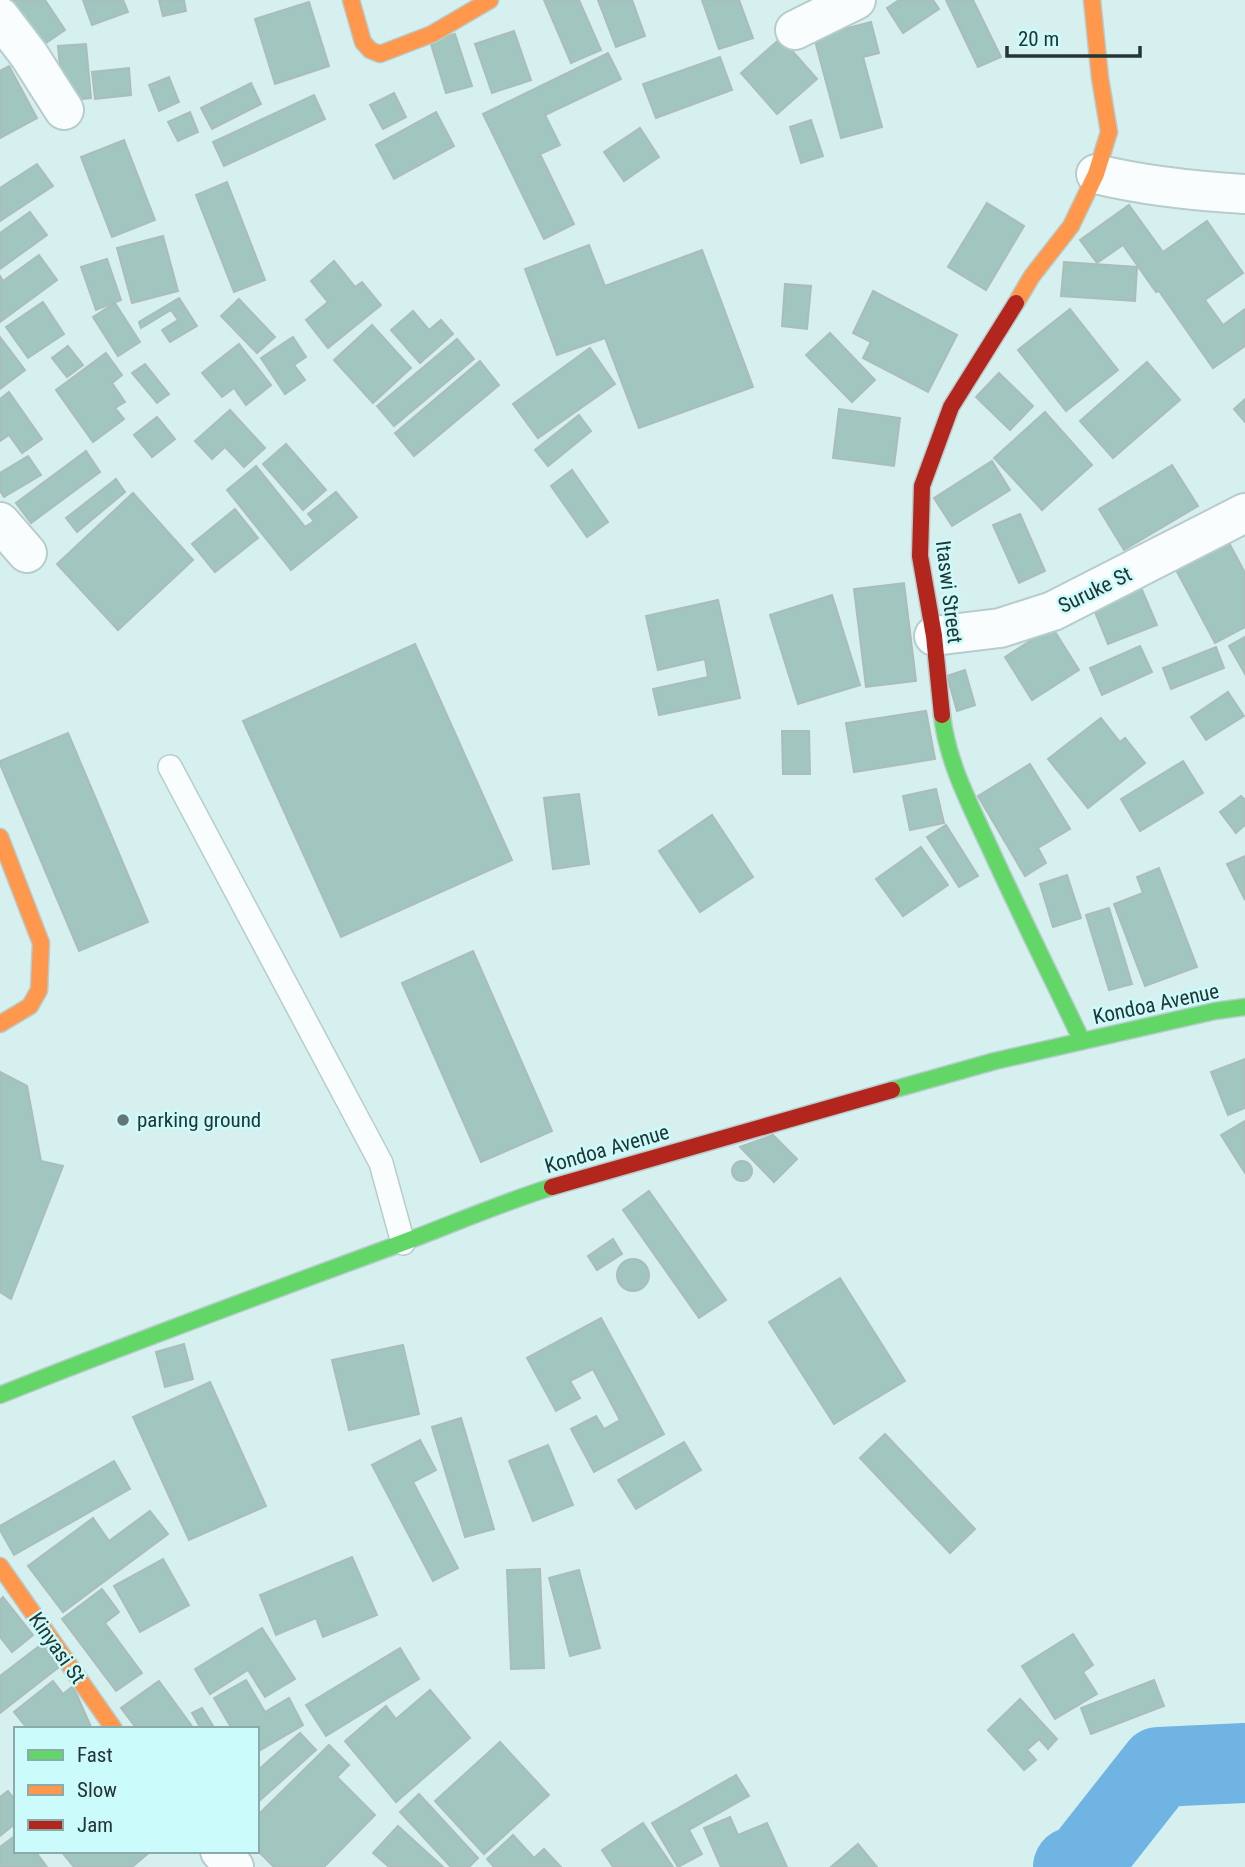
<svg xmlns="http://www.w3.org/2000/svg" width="1245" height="1867" font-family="'Roboto Condensed',sans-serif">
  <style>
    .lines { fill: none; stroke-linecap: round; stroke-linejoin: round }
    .river { stroke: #6fb4e2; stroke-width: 80 }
    .building { fill: #a1c6c0; stroke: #aabdbb; stroke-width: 2 }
    .lane-casing { stroke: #b7cccc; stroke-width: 26 }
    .street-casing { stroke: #b7cccc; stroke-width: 42 }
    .fast-casing { stroke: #b7cccc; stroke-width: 19 }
    .slow-casing { stroke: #b7cccc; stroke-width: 19 }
    .jam-casing { stroke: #b7cccc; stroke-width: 19 }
    .lane { stroke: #f9fdfd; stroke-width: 23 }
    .street { stroke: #f9fdfd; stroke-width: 38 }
    .fast { stroke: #63d668; stroke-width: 16 }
    .slow { stroke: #ff974d; stroke-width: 16 }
    .jam { stroke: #b3261e; stroke-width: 16 }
    .poi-dot { fill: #627676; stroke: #ccfbfb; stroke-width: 2.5 }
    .labels { text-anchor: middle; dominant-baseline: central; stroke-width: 5; stroke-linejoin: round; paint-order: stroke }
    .street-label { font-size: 21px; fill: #233535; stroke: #ccfbfb }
    .poi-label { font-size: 21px; fill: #233535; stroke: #ccfbfb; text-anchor: start }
  </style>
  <rect width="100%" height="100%" fill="#d6f0f0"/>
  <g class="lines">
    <polyline class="river" points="1073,1867 1081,1866 1159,1767 1245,1763"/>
  </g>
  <g class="building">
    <polygon points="4,0 45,0 65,30 37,49"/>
    <polygon points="83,0 123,0 128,12 92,25"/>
    <polygon points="159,0 184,0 186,11 163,16"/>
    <polygon points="544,0 579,0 601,50 571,63"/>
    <polygon points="598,0 632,0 645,36 616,47"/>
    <polygon points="702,0 739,0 753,38 719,49"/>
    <polygon points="899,0 933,0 939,9 903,33 887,8"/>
    <polygon points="946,0 973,0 1001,57 978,67"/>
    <polygon points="309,2 329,66 275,84 255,19"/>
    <polygon points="871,22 879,53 863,57 882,127 841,138 814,37"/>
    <polygon points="514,31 531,80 492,93 475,44"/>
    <polygon points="455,34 472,86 446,93 430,41"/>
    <polygon points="781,38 817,79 777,114 741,73"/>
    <polygon points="86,44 91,98 63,101 58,46"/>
    <polygon points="608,53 621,79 545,115 560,145 540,154 574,224 544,239 483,114"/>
    <polygon points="720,57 732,90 656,118 643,84"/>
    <polygon points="9,66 37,118 0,138 0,71"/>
    <polygon points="129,68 131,95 95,99 92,72"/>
    <polygon points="169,77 179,102 159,111 149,85"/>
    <polygon points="251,83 261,104 212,129 201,108"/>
    <polygon points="394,93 406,117 383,129 370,105"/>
    <polygon points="314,95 325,119 224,166 213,142"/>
    <polygon points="190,112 198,132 178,141 168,122"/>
    <polygon points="436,112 454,146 394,179 376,145"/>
    <polygon points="811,120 823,156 801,163 790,127"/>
    <polygon points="640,128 659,157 624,181 604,152"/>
    <polygon points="124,140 155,220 112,237 81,157"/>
    <polygon points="37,164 53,186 0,221 0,188"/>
    <polygon points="227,182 265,280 234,292 196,195"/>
    <polygon points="987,203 1024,226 986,290 948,267"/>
    <polygon points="1129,205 1163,252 1207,221 1243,273 1205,300 1223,325 1245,309 1245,346 1213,368 1159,291 1156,292 1123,245 1097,263 1080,240"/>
    <polygon points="30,212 47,235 0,269 0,233"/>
    <polygon points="163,236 178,291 132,303 117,248"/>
    <polygon points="589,245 605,286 702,250 753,387 639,428 605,338 557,355 525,269"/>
    <polygon points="39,255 57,280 0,322 0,276 3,281"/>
    <polygon points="107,259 121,300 96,310 81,267"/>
    <polygon points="334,261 355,287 362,282 381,305 328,348 306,320 328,302 311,281"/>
    <polygon points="1064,262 1137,267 1135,301 1061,296"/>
    <polygon points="785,284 811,286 807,329 782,326"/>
    <polygon points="873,291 957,335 928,392 863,358 871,342 853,333"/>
    <polygon points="179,298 197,326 170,342 162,330 178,320 171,310 141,328 139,322"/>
    <polygon points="239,299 275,337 257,353 221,316"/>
    <polygon points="43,302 64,334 28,358 6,327"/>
    <polygon points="115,303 140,342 118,356 93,317"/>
    <polygon points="1070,309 1118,370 1066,411 1018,350"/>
    <polygon points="413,311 429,330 441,320 453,334 420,363 391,330"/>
    <polygon points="372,325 411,368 373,403 334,360"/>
    <polygon points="830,333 875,380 852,402 806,355"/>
    <polygon points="0,337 25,370 0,389"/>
    <polygon points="293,337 306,357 294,365 305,380 285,394 261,358"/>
    <polygon points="457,339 474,359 394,426 377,406"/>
    <polygon points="239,344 271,385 246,405 234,388 222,397 202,373"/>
    <polygon points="68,346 83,365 67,377 52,358"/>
    <polygon points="590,348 615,384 538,438 513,404"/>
    <polygon points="106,353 122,375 112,383 125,402 115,408 124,419 93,442 56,390"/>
    <polygon points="480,361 499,385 414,456 395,433"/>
    <polygon points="1147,362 1180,400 1113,458 1080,421"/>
    <polygon points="145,364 169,394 157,403 132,373"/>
    <polygon points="999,373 1033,406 1010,430 976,397"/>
    <polygon points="9,392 42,439 22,453 9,435 0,441 0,399"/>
    <polygon points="1245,399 1245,422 1234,409"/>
    <polygon points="839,409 900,418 894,466 833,458"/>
    <polygon points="230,410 265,448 244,467 225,447 212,459 195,441"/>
    <polygon points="1045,412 1092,465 1042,510 994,458"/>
    <polygon points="579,415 591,431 548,466 535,450"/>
    <polygon points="157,417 175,439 152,457 134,435"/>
    <polygon points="286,444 326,490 303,510 263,464"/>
    <polygon points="86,451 100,472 31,523 16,503"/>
    <polygon points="28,456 41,475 4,497 0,491 0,473"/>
    <polygon points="992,461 1010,490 952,526 934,498"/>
    <polygon points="1172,465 1198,506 1124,550 1099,509"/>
    <polygon points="256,466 305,527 314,521 308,514 336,492 357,517 291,570 227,490"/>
    <polygon points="572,470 608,522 587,537 551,486"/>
    <polygon points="116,479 125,492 77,532 66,518"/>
    <polygon points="133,493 193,560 118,630 57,564"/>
    <polygon points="235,509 258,538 215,572 192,544"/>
    <polygon points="1020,514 1045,571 1019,583 993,525"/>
    <polygon points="1228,541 1245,573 1245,627 1215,643 1175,568"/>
    <polygon points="904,583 916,681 866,687 854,589"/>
    <polygon points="1139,583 1157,625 1108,644 1091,602"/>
    <polygon points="832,595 860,685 798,704 770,615"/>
    <polygon points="718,600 740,698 659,715 653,689 708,677 705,659 658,670 646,616"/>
    <polygon points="1052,627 1079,670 1032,700 1005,657"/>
    <polygon points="1245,637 1245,674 1229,646"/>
    <polygon points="415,644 512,860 341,937 243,721"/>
    <polygon points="1140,646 1152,672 1102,695 1090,668"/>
    <polygon points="1216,647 1224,668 1171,689 1163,668"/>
    <polygon points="965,670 975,705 957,711 947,676"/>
    <polygon points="1228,692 1244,716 1206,740 1191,717"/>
    <polygon points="926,711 935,759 854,772 846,723"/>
    <polygon points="1101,718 1120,742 1125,738 1145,763 1088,808 1048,759"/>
    <polygon points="782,731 809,731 810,774 783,774"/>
    <polygon points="68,733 148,922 79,951 0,764 0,761"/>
    <polygon points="1183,761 1203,793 1140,831 1121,799"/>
    <polygon points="1030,764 1070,829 1038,848 1046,863 1025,876 978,796"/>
    <polygon points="936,789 944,823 910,830 903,796"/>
    <polygon points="579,794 589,864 553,869 544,798"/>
    <polygon points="1241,796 1245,800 1245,825 1236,833 1220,812"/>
    <polygon points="712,815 753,877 700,912 659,851"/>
    <polygon points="946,825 978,876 959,887 927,837"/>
    <polygon points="921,847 948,885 903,916 876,879"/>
    <polygon points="1245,856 1245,900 1227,864"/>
    <polygon points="1159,868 1197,967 1145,986 1114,904 1143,893 1137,877"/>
    <polygon points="1067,875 1081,918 1053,927 1040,884"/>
    <polygon points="1109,908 1132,984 1109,990 1086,915"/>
    <polygon points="473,951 552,1131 481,1162 402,983"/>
    <polygon points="1245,1059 1245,1108 1228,1115 1211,1072"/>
    <polygon points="0,1072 27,1086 41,1161 63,1166 11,1299 0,1292"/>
    <polygon points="1245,1121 1245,1173 1221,1135"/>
    <polygon points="773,1135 797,1159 774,1182 740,1147"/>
    <circle cx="742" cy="1171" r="10"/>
    <polygon points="649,1191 726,1300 699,1318 623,1210"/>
    <polygon points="613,1239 622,1254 597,1270 588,1256"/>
    <circle cx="633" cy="1275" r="16"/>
    <polygon points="840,1278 905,1381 834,1424 769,1322"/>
    <polygon points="601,1318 664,1434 594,1472 571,1429 596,1416 604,1429 620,1420 593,1369 570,1381 580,1398 556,1411 527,1358"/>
    <polygon points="184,1344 193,1379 165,1387 156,1352"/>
    <polygon points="403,1345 419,1414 349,1430 332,1360"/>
    <polygon points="210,1382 266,1506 189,1540 133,1417"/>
    <polygon points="461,1418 494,1529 465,1537 432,1427"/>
    <polygon points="885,1434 975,1529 950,1553 860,1458"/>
    <polygon points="420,1440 436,1470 413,1482 458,1568 433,1581 372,1465"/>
    <polygon points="684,1442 701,1470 636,1509 618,1480"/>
    <polygon points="548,1445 573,1505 533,1521 509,1461"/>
    <polygon points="114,1461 130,1489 14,1555 0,1530 0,1526"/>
    <polygon points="150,1511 168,1534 63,1612 28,1566 93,1518 109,1541"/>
    <polygon points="352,1557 377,1615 323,1637 316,1618 276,1635 260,1595"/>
    <polygon points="163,1559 189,1605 140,1632 114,1586"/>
    <polygon points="540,1569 544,1668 511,1669 507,1570"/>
    <polygon points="579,1570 600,1648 570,1656 549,1578"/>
    <polygon points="102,1589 119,1612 105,1623 142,1673 116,1691 62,1619"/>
    <polygon points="3,1597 33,1635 12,1652 0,1637 0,1600"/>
    <polygon points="262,1628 295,1679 265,1697 248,1670 210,1694 195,1669"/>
    <polygon points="1073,1634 1093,1665 1083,1672 1097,1694 1055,1719 1022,1666"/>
    <polygon points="42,1644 59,1667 0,1713 0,1676"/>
    <polygon points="400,1648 419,1679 326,1736 306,1705"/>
    <polygon points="246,1680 265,1712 289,1698 303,1725 257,1752 257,1729 232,1729 214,1698"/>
    <polygon points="1154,1680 1164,1706 1091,1734 1081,1708"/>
    <polygon points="53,1681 63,1694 73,1686 92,1729 23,1729 26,1727 14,1712"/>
    <polygon points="159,1681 194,1729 137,1729 121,1708"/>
    <polygon points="430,1690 470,1738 396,1802 345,1741 386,1706 396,1719"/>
    <polygon points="1020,1699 1057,1739 1048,1749 1039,1739 1027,1750 1036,1760 1024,1770 988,1730"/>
    <polygon points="202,1708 215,1729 201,1729 192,1713"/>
    <polygon points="300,1733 316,1750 257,1803 257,1771"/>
    <polygon points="500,1742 549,1795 484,1854 435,1801"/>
    <polygon points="329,1745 349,1765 337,1777 375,1815 324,1867 274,1867 257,1850 257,1816"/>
    <polygon points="736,1775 749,1796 689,1830 702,1854 678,1867 652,1823"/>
    <polygon points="8,1791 16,1801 16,1823 0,1836 0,1797"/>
    <polygon points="419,1794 478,1858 469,1867 451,1867 400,1812"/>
    <polygon points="730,1817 738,1835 767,1823 787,1867 721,1867 704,1828"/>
    <polygon points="643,1823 673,1867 613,1867 602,1850"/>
    <polygon points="398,1826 443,1867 389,1867 373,1853"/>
    <polygon points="16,1835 16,1851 35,1851 47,1867 0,1867 0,1847"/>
    <polygon points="513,1835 534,1858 544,1849 561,1867 494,1867 487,1859"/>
    <polygon points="858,1844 877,1867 831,1867"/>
    <polygon points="61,1851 151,1851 132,1867 74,1867"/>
  </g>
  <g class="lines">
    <g class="lane-casing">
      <polyline id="lane" points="170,767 381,1163 403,1243"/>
    </g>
    <g class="street-casing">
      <g id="street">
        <polyline points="0,17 29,55 64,110"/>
        <polyline points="795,30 856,0"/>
        <path d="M1096 174C1145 186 1194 191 1245 194"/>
        <polyline points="0,522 27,553"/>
        <polyline points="934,636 1000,628 1053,611 1245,513"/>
        <polyline points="220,1851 234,1867"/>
      </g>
    </g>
    <g class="fast-casing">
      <g id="fast">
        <path d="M942 715C947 761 970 805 989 846 1019 912 1051 976 1082 1041"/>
        <polyline points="892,1090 995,1061 1215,1011 1245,1007"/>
        <path d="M0 1395C127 1344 255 1297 383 1250 439 1230 494 1205 552 1187"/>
      </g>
    </g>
    <g class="slow-casing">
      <g id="slow">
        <polyline points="351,0 363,42 370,50 380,54 432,34 490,0"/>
        <polyline points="1016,303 1032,276 1071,226 1096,174 1109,132 1100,78 1092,0"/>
        <polyline points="0,837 41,943 39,990 30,1006 0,1024"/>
        <polyline points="0,1566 114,1729"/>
      </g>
    </g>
    <g class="jam-casing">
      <g id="jam">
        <polyline points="942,715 934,636 920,556 922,486 951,407 1016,303"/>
        <polyline points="552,1187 892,1090"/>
      </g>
    </g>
    <use href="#lane" class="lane"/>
    <use href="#street" class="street"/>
    <use href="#fast" class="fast"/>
    <use href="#slow" class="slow"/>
    <use href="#jam" class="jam"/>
  </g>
  <circle class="poi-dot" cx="123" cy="1120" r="7"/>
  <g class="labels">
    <g class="street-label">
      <text transform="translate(1095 590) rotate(-26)">Suruke St</text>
      <text transform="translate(949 592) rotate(83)">Itaswi Street</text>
      <text transform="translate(1156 1004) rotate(-12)">Kondoa Avenue</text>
      <text transform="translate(607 1149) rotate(-16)">Kondoa Avenue</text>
      <text transform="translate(57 1648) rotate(55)">Kinyasi St</text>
    </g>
    <g class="poi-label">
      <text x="137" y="1120">parking ground</text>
    </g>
  </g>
  <rect x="14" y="1727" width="245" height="126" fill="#ccfbfb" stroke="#88acac" stroke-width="2"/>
  <rect x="28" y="1750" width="35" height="10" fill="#63d668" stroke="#88acac" stroke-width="2"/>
  <text x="77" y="1762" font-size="21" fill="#233535">Fast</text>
  <rect x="28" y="1785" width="35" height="10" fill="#ff974d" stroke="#88acac" stroke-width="2"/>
  <text x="77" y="1797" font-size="21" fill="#233535">Slow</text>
  <rect x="28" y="1820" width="35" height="10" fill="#b3261e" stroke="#88acac" stroke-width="2"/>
  <text x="77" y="1832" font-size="21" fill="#233535">Jam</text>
  <path d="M1007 46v10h133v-10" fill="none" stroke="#233535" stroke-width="3.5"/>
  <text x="1018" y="46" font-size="21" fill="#233535" stroke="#ccfbfb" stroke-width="5" paint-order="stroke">20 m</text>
</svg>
